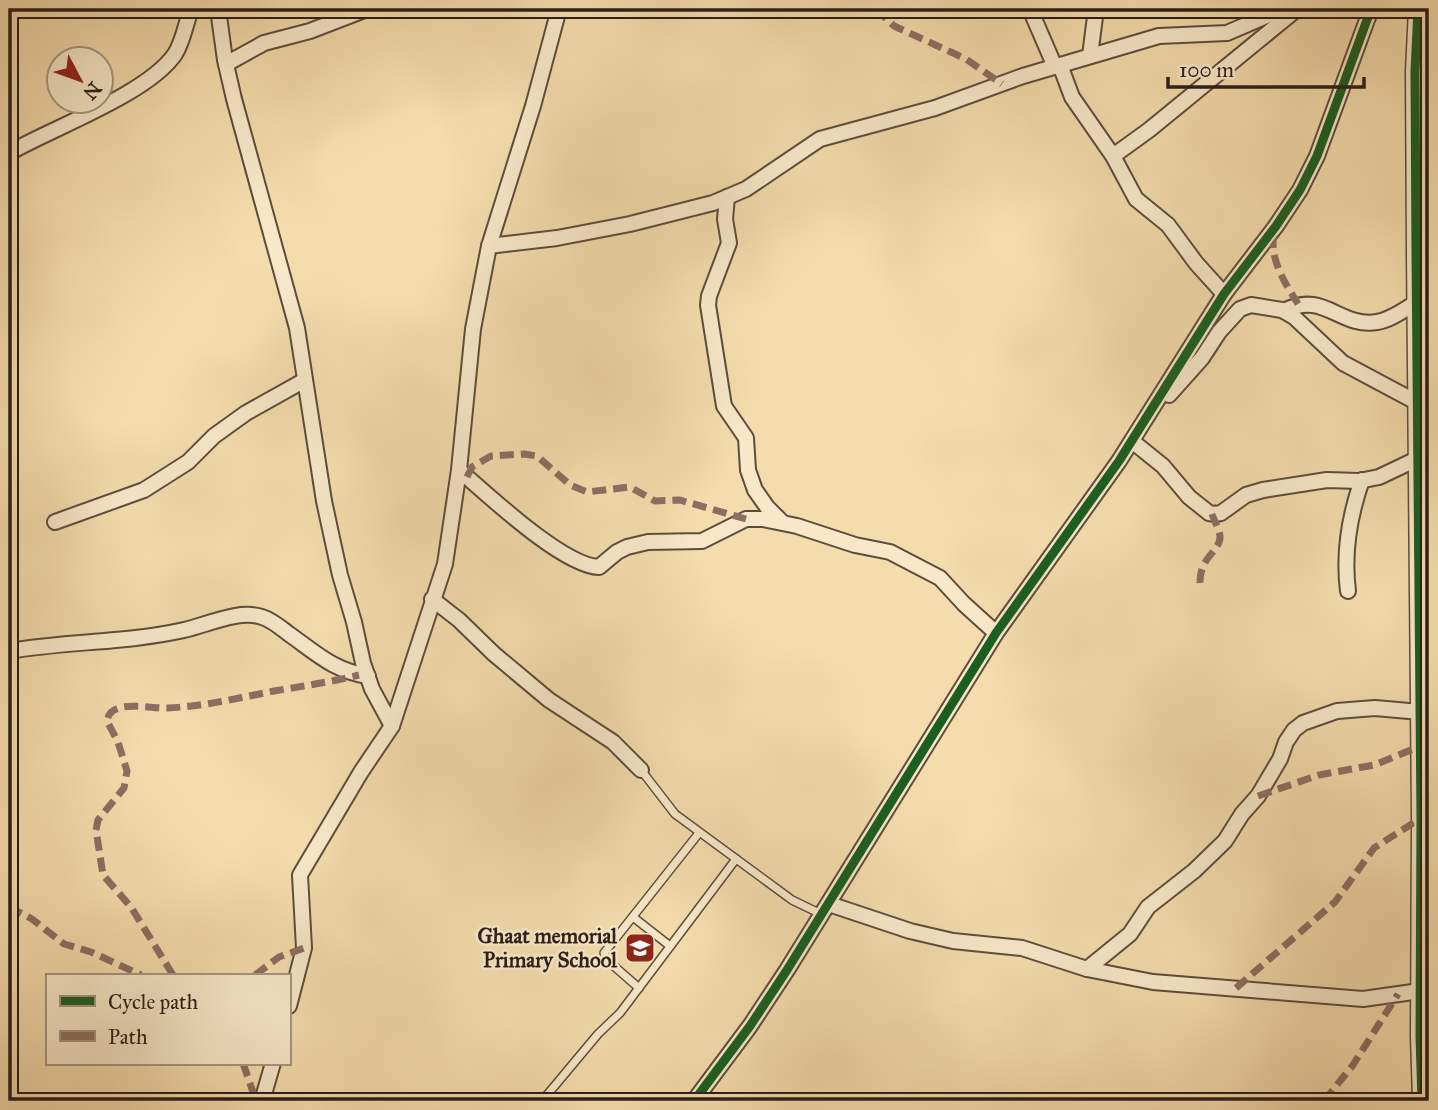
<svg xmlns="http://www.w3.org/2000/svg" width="1438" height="1110" font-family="'IM FELL Great Primer',serif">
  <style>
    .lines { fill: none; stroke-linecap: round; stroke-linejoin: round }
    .service-casing { stroke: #5d4d3d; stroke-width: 10 }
    .minor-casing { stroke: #5d4d3d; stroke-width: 18 }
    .tertiary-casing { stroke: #5d4d3d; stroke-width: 21 }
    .service { stroke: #f8e8c9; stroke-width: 7 }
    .minor { stroke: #f8e8c9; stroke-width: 14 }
    .tertiary { stroke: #f8e8c9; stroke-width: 18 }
    .quiet { stroke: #8d6e63; stroke-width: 7; stroke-dasharray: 14 7; stroke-linecap: butt }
    .cycleway-casing { stroke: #f8e8c9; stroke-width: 13 }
    .cycleway { stroke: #1b5e20; stroke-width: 9 }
    .labels { text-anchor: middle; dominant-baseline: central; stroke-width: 5; stroke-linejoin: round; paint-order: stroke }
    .poi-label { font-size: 21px; font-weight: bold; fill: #2b1d18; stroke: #f8e8c9; text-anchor: end }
  </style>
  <rect width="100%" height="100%" fill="#f4dcac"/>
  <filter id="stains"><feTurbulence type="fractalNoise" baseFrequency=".00286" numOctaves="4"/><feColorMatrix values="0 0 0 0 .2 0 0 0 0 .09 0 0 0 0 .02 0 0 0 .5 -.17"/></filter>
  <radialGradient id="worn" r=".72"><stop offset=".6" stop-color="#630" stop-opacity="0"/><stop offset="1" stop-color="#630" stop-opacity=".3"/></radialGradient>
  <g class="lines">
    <g class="service-casing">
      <g id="service">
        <polyline points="641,770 675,814 792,900 821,914"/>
        <polyline points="633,917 670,946"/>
        <polyline points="639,988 607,960 604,953 699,833"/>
        <polyline points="542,1101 598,1034 620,1013 736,859"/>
      </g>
    </g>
    <g class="minor-casing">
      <g id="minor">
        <polyline points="218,9 225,60 234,99 297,328 324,501 340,575 354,622 363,663 372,689 392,726"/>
        <polyline points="1030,9 1055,67"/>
        <polyline points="1090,56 1096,9"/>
        <polyline points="226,64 264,43 310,31 367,9"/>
        <polyline points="1060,65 1072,97 1113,156 1136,199 1168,225 1196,263 1224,294"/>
        <polyline points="1416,66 1429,84"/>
        <path d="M9 153C52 128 148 94 175 54 183 42 186 23 191 9"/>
        <polyline points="1113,156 1149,130 1297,9"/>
        <polyline points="727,197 725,219 729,243 709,296 708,305 724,406 746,438 748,470 755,490 767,507 782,522"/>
        <polyline points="489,246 557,238 630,224 713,203 746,189 820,139 935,108 1023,76 1159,36 1227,33 1283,9"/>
        <path d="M1284 311C1324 290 1339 328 1377 322 1391 320 1405 309 1417 302"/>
        <polyline points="1169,395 1202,358 1219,332 1240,309 1251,305 1282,310 1294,317 1343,363 1418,403"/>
        <polyline points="1132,441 1163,466 1189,497 1209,513 1215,514 1221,513 1246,495 1263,490 1327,480 1359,481 1379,477 1419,458 1429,444"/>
        <path d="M459 470C488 495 563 566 599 567L617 552 627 547 648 542 702 541 746 519H763L797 526 855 545 890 552 940 578 964 604 996 633"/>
        <polyline points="55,522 144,490 188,462 214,436 246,413 305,380"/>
        <path d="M1348 591C1343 552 1349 517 1362 480"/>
        <polyline points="432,599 459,620 494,654 549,700 613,742 641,770"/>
        <path d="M9 651C67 641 126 643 184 630 207 625 239 609 262 617 272 620 281 628 289 634 316 653 334 671 368 676"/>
        <polyline points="829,904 910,931 953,941 1022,948 1087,969 1153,982 1363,999 1420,991"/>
        <polyline points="1087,969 1130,934 1148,907 1194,871 1225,841 1242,814 1258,796 1280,759 1286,742 1294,730 1303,723 1337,711 1375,708 1420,712"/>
        <polyline points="289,1006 304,948 300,875 361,772 392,726 445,564 459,470 473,329 489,246 533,106 559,9"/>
        <polyline points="262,1101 273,1063"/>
        <polyline points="694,1101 750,1026 787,970 996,633 1119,461 1224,294 1276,226 1300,190 1317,156 1371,9"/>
      </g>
    </g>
    <g class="tertiary-casing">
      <polyline id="tertiary" points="1418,9 1415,71 1416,254 1421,818 1420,1036 1422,1101"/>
    </g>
    <use href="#service" class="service"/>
    <use href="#minor" class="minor"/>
    <use href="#tertiary" class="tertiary"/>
    <g class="quiet">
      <polyline points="876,9 894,26 966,59 1002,84"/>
      <path d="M1274 234C1269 259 1285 283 1298 304"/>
      <polyline points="467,477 472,467 491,456 524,454 537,456 570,485 587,492 630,487 655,501 680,500 746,519"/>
      <path d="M1200 583C1199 557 1221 551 1220 536 1219 529 1214 520 1212 514"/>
      <polyline points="1258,796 1319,775 1374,765 1421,746"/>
      <polyline points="9,907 32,919 64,944 91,952 141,975"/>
      <path d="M173 975 131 907 103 875 96 830 98 820 124 788 127 771 118 742 107 721C110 698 149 709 168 708 205 706 239 698 274 691 303 686 331 682 359 675"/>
      <polyline points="255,975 279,957 304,948"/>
      <polyline points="1236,988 1335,902 1374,848 1421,818"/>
      <polyline points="243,1063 256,1101"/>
      <polyline points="1324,1101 1353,1065 1398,994"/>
    </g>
    <g class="cycleway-casing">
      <g id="cycleway">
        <polyline points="1418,9 1415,71 1416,254 1421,818 1420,1036 1422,1101"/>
        <polyline points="694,1101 750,1026 787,970 996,633 1119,461 1224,294 1276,226 1300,190 1317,156 1371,9"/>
      </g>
    </g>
    <use href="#cycleway" class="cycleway"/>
  </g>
  <defs>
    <g id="school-square" transform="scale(1.575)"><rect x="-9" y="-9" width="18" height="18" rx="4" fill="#8f2418" stroke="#f8e8c9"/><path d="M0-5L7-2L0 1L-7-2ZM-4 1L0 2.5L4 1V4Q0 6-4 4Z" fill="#fff"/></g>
  </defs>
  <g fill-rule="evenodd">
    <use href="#school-square" x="640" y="948"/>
  </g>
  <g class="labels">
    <g class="poi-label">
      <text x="617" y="936">Ghaat memorial<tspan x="617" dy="24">Primary School</tspan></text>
    </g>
  </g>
  <rect width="1438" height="1110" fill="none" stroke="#f4dcac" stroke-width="35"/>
  <rect x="10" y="10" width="1417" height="1089" fill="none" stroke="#2b1d18" stroke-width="3.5"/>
  <rect x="18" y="18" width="1403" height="1075" fill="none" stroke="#2b1d18" stroke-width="2"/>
  <rect x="46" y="974" width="245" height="91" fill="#f8e8c9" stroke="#a69782" stroke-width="2"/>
  <rect x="60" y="996" width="35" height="10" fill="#1b5e20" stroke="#a69782" stroke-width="2"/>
  <text x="108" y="1009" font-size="21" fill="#2b1d18">Cycle path</text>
  <rect x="60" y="1031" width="35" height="10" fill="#8d6e63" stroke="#a69782" stroke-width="2"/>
  <text x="108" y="1044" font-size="21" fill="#2b1d18">Path</text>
  <g transform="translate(80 80) rotate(131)"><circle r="33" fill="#f8e8c9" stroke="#a69782" stroke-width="2"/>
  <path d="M0-5L12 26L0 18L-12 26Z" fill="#8f2418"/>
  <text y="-10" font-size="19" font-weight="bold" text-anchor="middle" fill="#2b1d18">N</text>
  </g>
  <path d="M1168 77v10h196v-10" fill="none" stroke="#2b1d18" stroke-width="3.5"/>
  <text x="1179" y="77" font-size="21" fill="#2b1d18" stroke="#f8e8c9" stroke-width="5" paint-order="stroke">100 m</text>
  <rect width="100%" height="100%" filter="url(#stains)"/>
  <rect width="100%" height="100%" fill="url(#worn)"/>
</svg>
